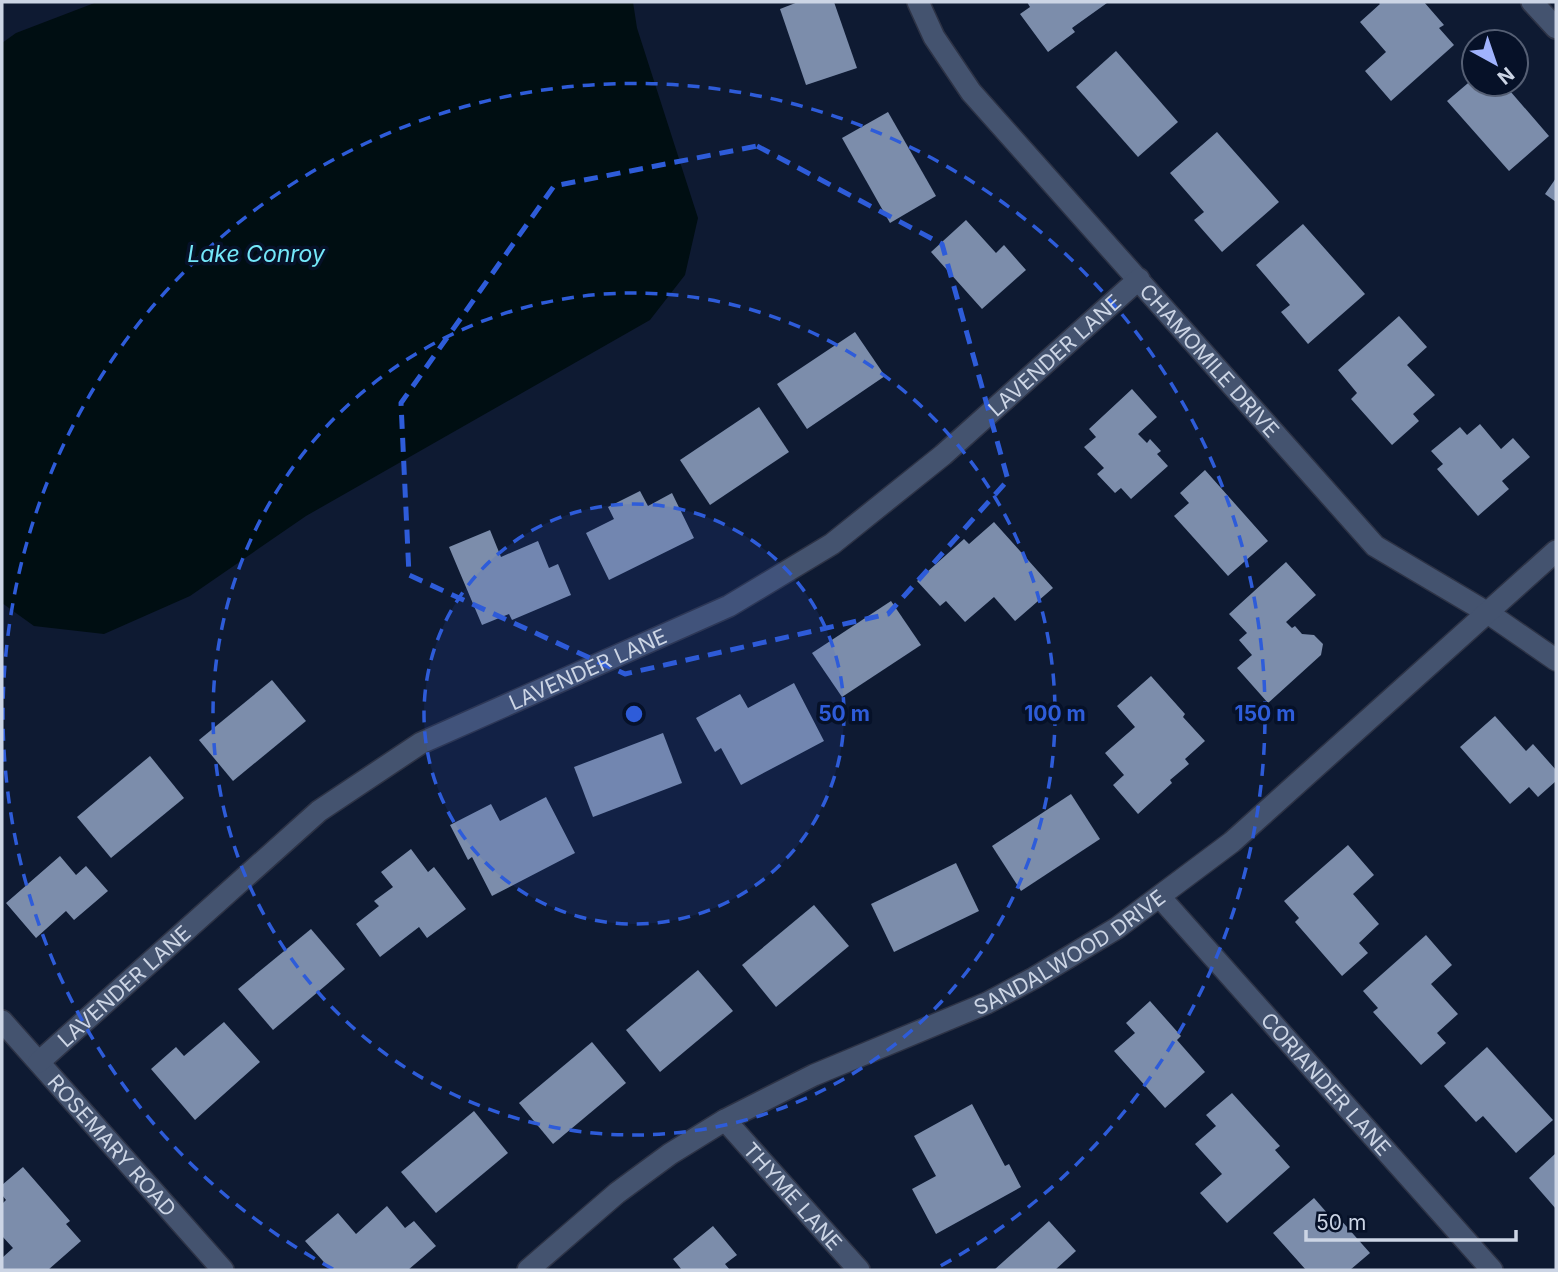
<svg xmlns="http://www.w3.org/2000/svg" width="1558" height="1272" font-family="Inter,sans-serif">
  <style>
    .water { fill: #000e12 }
    .building { fill: #7c8dab }
    .lines { fill: none; stroke-linecap: round; stroke-linejoin: round }
    .minor-casing { stroke: #2d3346; stroke-width: 24 }
    .minor { stroke: #44536f; stroke-width: 21 }
    .marked { fill: none; stroke: #2e5cd9; stroke-width: 5; stroke-dasharray: 14 9; stroke-linejoin: round }
    .ring { fill: none; stroke: #2e5cd9; stroke-width: 3.5; stroke-dasharray: 12 9 }
    .labels { text-anchor: middle; dominant-baseline: central; stroke-width: 7; stroke-linejoin: round; paint-order: stroke }
    .street-label { font-size: 21px; fill: #ccd5e5; stroke: #061128 }
    .water-label { font-size: 23px; font-style: italic; fill: #74e7f9; stroke: #061128 }
    .centre { fill: #2e5cd9; stroke: #061128; stroke-width: 3.5 }
    .ring-label { font-size: 21px; text-anchor: middle; font-weight: bold; fill: #2e5cd9; stroke: #061128; stroke-width: 7; stroke-linejoin: round; paint-order: stroke }
  </style>
  <rect width="100%" height="100%" fill="#0e1a32"/>
  <polygon class="water" points="97,2 633,2 637,28 698,218 685,275 650,320 306,516 190,596 104,634 34,626 2,603 2,43 16,33"/>
  <g class="building">
    <polygon points="798,2 834,2 857,68 806,85 780,9"/>
    <polygon points="1027,2 1105,2 1107,3 1072,28 1075,32 1048,52 1020,14 1030,7"/>
    <polygon points="1378,2 1424,2 1444,25 1439,28 1454,45 1391,101 1365,71 1386,52 1360,22 1380,4"/>
    <polygon points="1116,51 1178,122 1138,157 1076,87"/>
    <polygon points="1474,78 1474,84 1504,84 1549,136 1509,171 1447,101"/>
    <polygon points="888,112 936,196 890,223 842,138"/>
    <polygon points="1217,132 1279,202 1222,252 1194,220 1204,212 1170,173"/>
    <polygon points="1556,178 1556,202 1545,194"/>
    <polygon points="966,220 996,253 1004,245 1026,270 982,309 931,252"/>
    <polygon points="1303,224 1365,294 1308,344 1281,312 1290,305 1256,265"/>
    <polygon points="1399,316 1427,347 1407,365 1435,395 1413,414 1419,421 1392,445 1351,399 1357,393 1338,370"/>
    <polygon points="855,332 885,376 807,429 777,384"/>
    <polygon points="1132,389 1157,417 1138,434 1147,443 1150,439 1161,451 1157,454 1168,466 1131,499 1121,488 1115,493 1097,474 1104,468 1084,447 1096,437 1089,429"/>
    <polygon points="759,407 789,452 710,505 680,460"/>
    <polygon points="1480,424 1501,449 1513,438 1530,457 1502,481 1509,489 1478,516 1437,469 1443,464 1431,451 1460,427 1467,435"/>
    <polygon points="1205,470 1268,541 1228,576 1174,516 1189,503 1180,493"/>
    <polygon points="640,491 648,506 672,493 694,538 609,580 586,533 614,519 608,507"/>
    <polygon points="994,522 1053,588 1015,621 994,597 965,622 946,601 940,606 917,581 964,539 969,544"/>
    <polygon points="490,530 501,557 538,541 549,568 558,564 571,595 512,620 509,614 482,625 449,547"/>
    <polygon points="1286,562 1316,595 1286,622 1292,628 1295,626 1302,634 1314,635 1323,644 1321,655 1268,703 1237,668 1252,655 1239,640 1247,633 1229,614"/>
    <polygon points="891,601 921,645 842,697 812,653"/>
    <polygon points="1151,676 1185,714 1183,717 1205,741 1185,759 1189,764 1170,780 1172,783 1138,814 1113,785 1124,775 1105,753 1135,727 1117,706"/>
    <polygon points="272,680 306,721 233,781 199,740"/>
    <polygon points="794,683 824,741 741,785 721,748 715,752 696,718 740,694 748,708"/>
    <polygon points="1495,716 1526,751 1533,744 1556,770 1556,781 1538,797 1529,787 1510,804 1460,747"/>
    <polygon points="663,733 682,783 593,817 574,767"/>
    <polygon points="150,756 184,798 111,858 77,817"/>
    <polygon points="1071,794 1100,839 1021,891 992,846"/>
    <polygon points="546,797 575,853 492,896 472,857 468,860 450,825 491,804 500,821"/>
    <polygon points="1348,845 1374,875 1353,894 1379,924 1359,943 1368,953 1342,976 1295,922 1299,918 1284,901"/>
    <polygon points="411,849 428,872 434,867 466,909 427,938 419,927 380,957 356,924 379,906 374,901 393,887 381,872"/>
    <polygon points="60,856 76,875 86,866 108,891 74,920 66,911 36,938 6,903"/>
    <polygon points="956,863 979,911 894,952 871,904"/>
    <polygon points="814,905 849,946 776,1007 742,965"/>
    <polygon points="311,929 345,969 273,1030 238,989"/>
    <polygon points="1426,935 1452,965 1431,984 1458,1014 1437,1033 1446,1043 1421,1065 1373,1012 1378,1008 1363,991"/>
    <polygon points="698,970 733,1011 660,1072 626,1030"/>
    <polygon points="1150,1001 1181,1036 1177,1040 1205,1072 1165,1108 1114,1051 1135,1033 1126,1023"/>
    <polygon points="224,1022 260,1062 195,1120 151,1069 176,1047 184,1056"/>
    <polygon points="592,1042 626,1083 553,1144 519,1103"/>
    <polygon points="1487,1047 1553,1120 1516,1153 1483,1116 1476,1122 1444,1086"/>
    <polygon points="1232,1093 1280,1146 1275,1150 1290,1167 1227,1223 1200,1193 1222,1174 1195,1144 1216,1126 1206,1115"/>
    <polygon points="972,1104 1005,1166 1009,1164 1021,1187 936,1234 912,1189 936,1176 914,1136"/>
    <polygon points="474,1111 508,1153 436,1213 401,1172"/>
    <polygon points="1556,1153 1556,1209 1529,1178"/>
    <polygon points="23,1167 70,1221 66,1224 81,1241 48,1270 2,1270 2,1258 13,1248 2,1236 2,1204 6,1200 2,1195 2,1185"/>
    <polygon points="1314,1198 1335,1222 1339,1218 1370,1253 1350,1270 1306,1270 1273,1233"/>
    <polygon points="387,1206 405,1228 414,1221 436,1246 408,1270 331,1270 305,1241 338,1213 356,1234"/>
    <polygon points="1049,1221 1076,1251 1055,1270 994,1270"/>
    <polygon points="713,1226 737,1255 725,1264 730,1270 682,1270 673,1259"/>
  </g>
  <g class="lines">
    <g class="minor-casing">
      <g id="minor">
        <path id="s1" d="M918 2 934 37 971 92 1375 546 1488 613 1556 660"/>
        <polyline points="1532,2 1556,28"/>
        <path id="s2" d="M1160 897 1492 1270"/>
        <path id="s3" d="M2 1021 223 1270"/>
        <path id="s4" d="M39 1062 319 811 421 743 729 606 832 544 943 455 1139 279"/>
        <path id="s5" d="M725 1120 859 1270"/>
        <path id="s6" d="M528 1270 617 1193 670 1154 725 1120 814 1075 987 1003 1034 978 1117 928 1232 842 1556 551"/>
      </g>
    </g>
    <use href="#minor" class="minor"/>
  </g>
  <path class="marked" d="M757 146 942 244 1008 480 888 614 625 674 409 575 401 403 554 186Z"/>
  <circle cx="634" cy="714" r="210" fill="#2e5cd9" fill-opacity=".12"/>
  <g class="ring">
    <circle cx="634" cy="714" r="210"/>
    <circle cx="634" cy="714" r="421"/>
    <path d="M333 1269A631 631 0 1 1 935 1269"/>
  </g>
  <g class="labels">
    <g class="street-label">
      <text stroke="none"><textPath href="#s4" startOffset="1248">LAVENDER LANE</textPath></text>
      <text stroke="none"><textPath href="#s1" startOffset="464">CHAMOMILE DRIVE</textPath></text>
      <text stroke="none"><textPath href="#s4" startOffset="681">LAVENDER LANE</textPath></text>
      <text stroke="none"><textPath href="#s6" startOffset="632">SANDALWOOD DRIVE</textPath></text>
      <text stroke="none"><textPath href="#s4" startOffset="114">LAVENDER LANE</textPath></text>
      <text stroke="none"><textPath href="#s2" startOffset="250">CORIANDER LANE</textPath></text>
      <text stroke="none"><textPath href="#s3" startOffset="166">ROSEMARY ROAD</textPath></text>
      <text stroke="none"><textPath href="#s5" startOffset="102">THYME LANE</textPath></text>
    </g>
    <g class="water-label">
      <text x="256" y="254">Lake Conroy</text>
    </g>
  </g>
  <circle cx="634" cy="714" r="10" class="centre"/>
  <g class="ring-label">
    <text x="844" y="721">50 m</text>
    <text x="1055" y="721">100 m</text>
    <text x="1265" y="721">150 m</text>
  </g>
  <rect width="1558" height="1272" fill="none" stroke="#ccd5e5" stroke-width="7"/>
  <g transform="translate(1495 63) rotate(140)"><circle r="33" fill="#061128" stroke="#555f74" stroke-width="2"/>
  <path d="M0-5L12 26L0 18L-12 26Z" fill="#a0b3fd"/>
  <text y="-10" font-size="19" font-weight="bold" text-anchor="middle" fill="#ccd5e5">N</text>
  </g>
  <path d="M1306 1230v10h210v-10" fill="none" stroke="#ccd5e5" stroke-width="3.5"/>
  <text x="1316" y="1230" font-size="21" fill="#ccd5e5" stroke="#061128" stroke-width="5" paint-order="stroke">50 m</text>
</svg>
